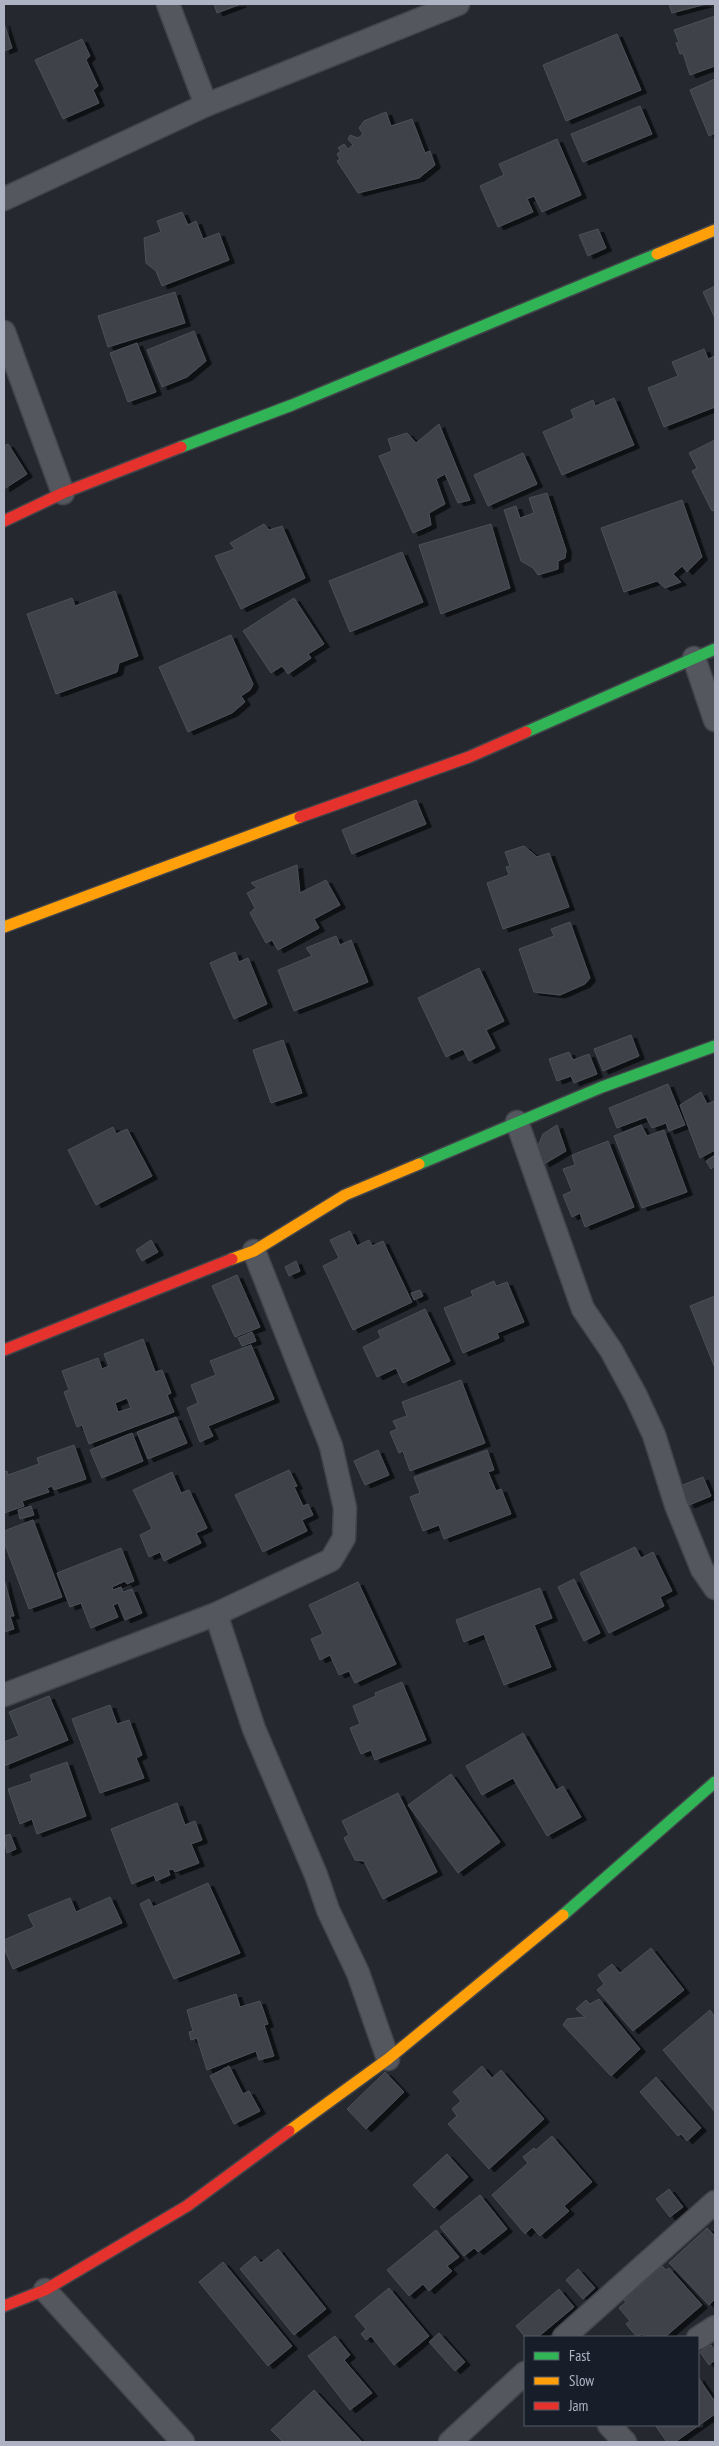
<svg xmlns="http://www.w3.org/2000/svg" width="719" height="2446" font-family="'PT Sans Narrow',sans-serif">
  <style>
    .building { fill: #3f4249; stroke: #4c5058; fill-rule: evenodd; filter: url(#shadow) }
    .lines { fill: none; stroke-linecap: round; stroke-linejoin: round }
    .street-casing { stroke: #42444a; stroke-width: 25 }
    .fast-casing { stroke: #42444a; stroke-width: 14 }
    .slow-casing { stroke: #42444a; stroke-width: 14 }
    .jam-casing { stroke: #42444a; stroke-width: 14 }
    .street { stroke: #54575e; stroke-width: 22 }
    .fast { stroke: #30b455; stroke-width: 11 }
    .slow { stroke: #ff9f0a; stroke-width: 11 }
    .jam { stroke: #e5322d; stroke-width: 11 }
  </style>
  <defs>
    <filter id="shadow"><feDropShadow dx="5.5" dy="3" stdDeviation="0" flood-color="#0009"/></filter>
  </defs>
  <rect width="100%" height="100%" fill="#25282f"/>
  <g class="building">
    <polygon points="214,4 241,4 217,13"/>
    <polygon points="669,4 706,4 672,13"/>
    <polygon points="715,16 715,66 690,75 683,53 680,54 676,43 679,42 674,30"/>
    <polygon points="4,23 12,48 4,51"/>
    <polygon points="617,34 641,90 566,121 543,65"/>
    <polygon points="82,39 90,56 86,60 98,86 93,90 99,103 63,119 35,60"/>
    <polygon points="715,79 715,133 709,136 690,90"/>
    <polygon points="640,106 652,134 583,162 571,134"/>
    <polygon points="386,112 391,126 412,119 425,153 430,151 435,165 419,178 358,193 337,161 340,159 337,154 341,151 338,148 344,144 348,149 353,145 348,139 350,135 358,138 363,134 359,128 364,121"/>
    <polygon points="557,139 581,195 542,212 534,196 527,199 533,212 498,227 480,186 504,175 499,164"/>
    <polygon points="182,212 188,225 196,221 203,239 219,233 229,260 162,286 156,271 146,263 144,238 161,232 157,221"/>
    <polygon points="598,229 606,248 588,256 579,235"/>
    <polygon points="715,286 715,318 703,292"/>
    <polygon points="175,292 185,323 108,347 98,316"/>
    <polygon points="194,331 206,361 187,377 162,387 147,350"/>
    <polygon points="137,343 156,392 128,402 110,353"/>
    <polygon points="704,349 708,359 715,356 715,407 664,427 648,388 678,376 672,362"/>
    <polygon points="614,398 634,445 562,475 543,432 574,418 571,410 593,400 595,406"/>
    <polygon points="439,424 470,500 458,503 445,474 436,479 445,504 429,513 431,525 413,533 379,456 392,451 388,439 407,433 416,443"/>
    <polygon points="715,440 715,510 712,511 692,471 697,468 689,453"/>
    <polygon points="8,444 27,474 4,489 4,446"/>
    <polygon points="523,453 537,484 488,506 474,475"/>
    <polygon points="547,493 566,550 565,558 558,561 558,569 538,575 533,568 521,561 504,510 516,506 520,518 534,513 529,498"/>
    <polygon points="682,500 702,557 687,572 682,566 673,574 681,582 665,588 657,581 624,592 601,528"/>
    <polygon points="264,524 269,530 282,526 305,578 241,609 215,556 235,549 230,543"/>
    <polygon points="491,524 510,588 441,614 419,545"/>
    <polygon points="402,552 423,602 350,632 329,581"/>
    <polygon points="115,591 138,656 119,663 117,672 56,694 27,614 72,598 75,606"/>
    <polygon points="294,598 324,644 308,654 311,658 288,674 282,666 271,673 243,631"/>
    <polygon points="231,635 253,684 250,690 241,696 245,702 232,713 188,732 159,667"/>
    <polygon points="416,800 426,824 352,854 342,830"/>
    <polygon points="524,846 537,857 549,853 569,907 503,929 487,883 509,875 506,867 510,866 505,852"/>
    <polygon points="297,865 300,893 326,880 340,905 314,919 319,928 278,950 272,940 266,943 250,913 255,908 247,893 257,888 251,883"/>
    <polygon points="570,922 590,978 585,984 560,995 534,992 519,949 554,936 551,929"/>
    <polygon points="336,936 340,945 351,940 368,982 294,1011 278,970 312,956 306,948"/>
    <polygon points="235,952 239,962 248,958 267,1004 234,1019 210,963"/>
    <polygon points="479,968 504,1021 486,1030 495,1048 469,1061 463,1049 446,1057 418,998"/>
    <polygon points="631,1035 639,1056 603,1071 594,1049"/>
    <polygon points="283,1040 302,1093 271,1103 253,1050"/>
    <polygon points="569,1052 573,1060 589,1054 597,1074 574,1083 571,1076 557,1081 549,1059"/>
    <polygon points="668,1084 685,1125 669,1131 666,1123 652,1128 646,1117 617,1128 609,1108"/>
    <polygon points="701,1092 707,1104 714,1101 715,1103 715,1150 700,1158 680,1105"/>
    <polygon points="557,1125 566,1151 544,1164 538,1146 543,1134"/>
    <polygon points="641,1125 647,1136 664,1130 687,1192 642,1208 614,1136"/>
    <polygon points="113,1127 116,1134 127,1129 152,1176 96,1205 68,1150"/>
    <polygon points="608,1141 634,1207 585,1227 580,1213 572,1217 563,1195 572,1191 563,1169 575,1165 572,1155"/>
    <polygon points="715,1155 715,1166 711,1169 706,1161"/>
    <polygon points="350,1231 357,1246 369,1240 372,1246 383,1241 412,1302 353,1330 323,1266 339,1258 330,1240"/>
    <polygon points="151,1240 158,1252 142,1261 136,1250"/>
    <polygon points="296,1261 300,1271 289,1276 285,1267"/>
    <polygon points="237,1275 260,1327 235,1337 212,1286"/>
    <polygon points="494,1281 496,1286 507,1282 524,1322 497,1333 499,1338 463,1353 444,1308 473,1296 471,1291"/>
    <polygon points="420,1290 423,1296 414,1300 411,1293"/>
    <polygon points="715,1296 715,1368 690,1306"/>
    <polygon points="425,1309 450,1361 403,1383 396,1368 377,1377 363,1347 381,1338 378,1331"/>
    <polygon points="252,1332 256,1341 242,1346 238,1338"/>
    <path d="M143 1339 155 1372 162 1370 171 1393 167 1395 174 1412 89 1444 82 1425 77 1427 64 1392 69 1390 62 1371 98 1358 102 1369 109 1366 104 1354ZM127 1398 131 1408 118 1412 115 1403Z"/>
    <polygon points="251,1345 274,1399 208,1426 213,1436 200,1442 187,1408 198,1403 191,1385 216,1375 210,1361"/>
    <polygon points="461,1380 485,1443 410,1471 403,1451 399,1453 390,1432 397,1429 393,1421 407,1416 402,1402"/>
    <polygon points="176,1417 187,1443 148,1459 137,1432"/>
    <polygon points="132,1433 143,1461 102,1478 90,1450"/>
    <polygon points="74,1445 86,1479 54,1490 52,1486 47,1488 49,1492 22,1501 24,1506 4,1513 4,1472 7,1471 8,1475 39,1464 37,1458"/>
    <polygon points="378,1450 389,1475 365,1485 354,1461"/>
    <polygon points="487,1450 494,1470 488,1472 496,1491 501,1489 511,1514 444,1539 439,1525 423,1531 410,1497 420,1493 414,1477"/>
    <polygon points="289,1470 297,1486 294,1487 303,1506 308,1504 313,1515 302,1520 307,1531 263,1552 235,1495"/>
    <polygon points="172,1472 181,1493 189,1490 207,1528 196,1533 201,1543 164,1561 160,1552 149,1557 140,1535 152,1529 133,1490"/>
    <polygon points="703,1477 711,1496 689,1505 680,1486"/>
    <polygon points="31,1506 34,1515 20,1519 18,1510"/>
    <polygon points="33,1520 62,1597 29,1609 4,1542 4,1531"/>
    <polygon points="635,1547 641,1558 653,1552 672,1591 660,1597 664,1606 609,1633 580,1573"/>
    <polygon points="121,1548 134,1581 127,1584 125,1581 112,1587 113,1590 121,1587 123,1592 132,1589 142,1613 125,1620 118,1603 113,1605 118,1617 91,1628 81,1603 70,1607 57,1573"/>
    <polygon points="4,1579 14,1616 10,1616 14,1629 4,1632"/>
    <polygon points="574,1579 600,1633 584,1641 558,1587"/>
    <polygon points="358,1582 396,1664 355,1683 349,1671 339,1675 330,1655 320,1660 311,1639 323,1634 309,1605"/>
    <polygon points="540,1588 552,1618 534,1625 551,1667 504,1685 484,1634 464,1642 456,1620"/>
    <polygon points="402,1682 426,1740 375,1760 371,1750 361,1754 350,1728 360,1724 353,1706 376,1696 375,1693"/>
    <polygon points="49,1696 68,1740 4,1766 4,1742 19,1736 9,1712"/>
    <polygon points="110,1705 117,1724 129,1720 142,1755 136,1758 144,1778 100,1793 72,1719"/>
    <polygon points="523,1733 556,1790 563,1786 581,1817 547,1836 513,1778 482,1795 466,1766"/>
    <polygon points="67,1762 86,1816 37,1834 32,1819 20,1824 8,1789 32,1781 30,1775"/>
    <polygon points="451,1774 500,1842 458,1873 408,1805"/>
    <polygon points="398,1793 437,1872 383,1899 364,1861 355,1860 344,1838 349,1835 342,1821"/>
    <polygon points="177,1803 185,1825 195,1821 202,1840 191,1844 199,1863 175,1872 173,1869 168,1870 170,1875 156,1881 154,1875 132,1884 111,1829"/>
    <polygon points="10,1834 16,1849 7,1853 4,1836"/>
    <polygon points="208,1883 240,1953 174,1979 140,1904 149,1899 153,1907"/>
    <polygon points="110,1897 122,1923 13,1969 4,1948 4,1940 34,1927 28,1915 70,1898 76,1912"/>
    <polygon points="651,1948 684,1990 633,2031 597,1990 604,1984 598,1975 612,1964 620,1973"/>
    <polygon points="236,1994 240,2007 260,2001 268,2024 264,2025 274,2056 259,2060 256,2051 207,2070 197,2038 191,2040 189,2032 193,2031 187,2010"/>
    <polygon points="599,1999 640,2049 611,2076 563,2025 567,2019 585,2017 576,2009 586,2000 590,2004"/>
    <polygon points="710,2010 715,2017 715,2112 663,2050"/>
    <polygon points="229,2066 243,2094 249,2091 260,2111 234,2124 210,2076"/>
    <polygon points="482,2066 492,2078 501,2070 544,2119 489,2169 448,2124 457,2116 452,2109 461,2101 453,2092"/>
    <polygon points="385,2072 404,2092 366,2129 347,2109"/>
    <polygon points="656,2077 701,2128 687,2141 681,2134 678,2136 640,2092"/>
    <polygon points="552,2136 592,2182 564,2206 569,2211 540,2236 532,2227 525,2234 492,2195 528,2163 523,2157 534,2148 536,2150"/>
    <polygon points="447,2154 468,2177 434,2208 413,2185"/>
    <polygon points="669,2189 683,2207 670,2217 656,2199"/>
    <polygon points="480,2195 507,2229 478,2252 474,2248 464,2256 440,2227"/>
    <polygon points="707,2228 715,2236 715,2299 709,2305 669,2263"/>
    <polygon points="436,2230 459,2257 447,2266 452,2271 429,2291 423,2284 409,2296 387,2270"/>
    <polygon points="278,2249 326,2309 294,2335 240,2269 255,2256 261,2263"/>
    <polygon points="223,2262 292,2346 268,2366 199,2282"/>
    <polygon points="662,2266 666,2270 669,2268 702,2305 665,2337 645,2337 642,2334 637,2337 626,2324 630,2321 619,2308 626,2302 624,2300"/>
    <polygon points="578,2269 595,2288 583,2299 566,2280"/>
    <polygon points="389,2288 429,2336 394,2365 371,2336 366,2340 361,2334 366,2329 355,2316"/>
    <polygon points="559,2289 574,2307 538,2337 525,2337 516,2326"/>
    <polygon points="439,2333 465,2362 455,2371 429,2342"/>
    <polygon points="335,2336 350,2355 344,2360 372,2393 350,2410 308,2356"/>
    <polygon points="711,2345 715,2351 715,2360 709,2365 700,2352"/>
    <polygon points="698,2377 715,2402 715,2414 675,2442 667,2442 655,2425 698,2425"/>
    <polygon points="314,2390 362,2442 283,2442 271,2430"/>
  </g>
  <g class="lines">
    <g class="street-casing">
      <g id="street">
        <polyline points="168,4 206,105"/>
        <polyline points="4,199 206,105 458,4"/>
        <polyline points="4,332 63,493"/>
        <polyline points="694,658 715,720"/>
        <polyline points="517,1122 583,1309 611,1350 636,1396 654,1435 676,1505 702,1569 715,1588"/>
        <polyline points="216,1614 254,1729 316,1875 328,1910 358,1973 388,2059"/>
        <polyline points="4,1695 216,1614 331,1560 344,1538 345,1508 331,1446 254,1251"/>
        <polyline points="45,2290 183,2442"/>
        <polyline points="564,2337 715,2202"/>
        <polyline points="698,2338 715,2327"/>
        <polyline points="609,2425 625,2442"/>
        <polyline points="450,2442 525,2373"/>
      </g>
    </g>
    <g class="fast-casing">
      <g id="fast">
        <polyline points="181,447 292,405 657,254"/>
        <polyline points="526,732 715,649"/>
        <polyline points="419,1164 602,1087 715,1046"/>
        <polyline points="563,1915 715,1782"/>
      </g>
    </g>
    <g class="slow-casing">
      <g id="slow">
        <polyline points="657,254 715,230"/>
        <polyline points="4,927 300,817"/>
        <polyline points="232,1259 254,1251 345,1195 419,1164"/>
        <polyline points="289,2131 388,2059 563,1915"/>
      </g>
    </g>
    <g class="jam-casing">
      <g id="jam">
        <polyline points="4,521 63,493 181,447"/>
        <polyline points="300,817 469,757 526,732"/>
        <polyline points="4,1350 232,1259"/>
        <polyline points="4,2306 45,2290 187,2206 289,2131"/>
      </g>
    </g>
    <use href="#street" class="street"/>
    <use href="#fast" class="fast"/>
    <use href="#slow" class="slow"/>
    <use href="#jam" class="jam"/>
  </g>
  <rect width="719" height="2446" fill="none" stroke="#adb3c2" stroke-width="10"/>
  <rect x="524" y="2336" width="175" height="90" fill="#181e29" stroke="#545a66"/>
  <rect x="534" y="2352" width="25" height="8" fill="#30b455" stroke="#545a66"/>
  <text x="569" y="2361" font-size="15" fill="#adb3c2">Fast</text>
  <rect x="534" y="2377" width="25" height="8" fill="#ff9f0a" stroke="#545a66"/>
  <text x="569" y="2386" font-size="15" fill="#adb3c2">Slow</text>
  <rect x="534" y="2402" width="25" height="8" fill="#e5322d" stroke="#545a66"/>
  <text x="569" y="2411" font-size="15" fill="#adb3c2">Jam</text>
</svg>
